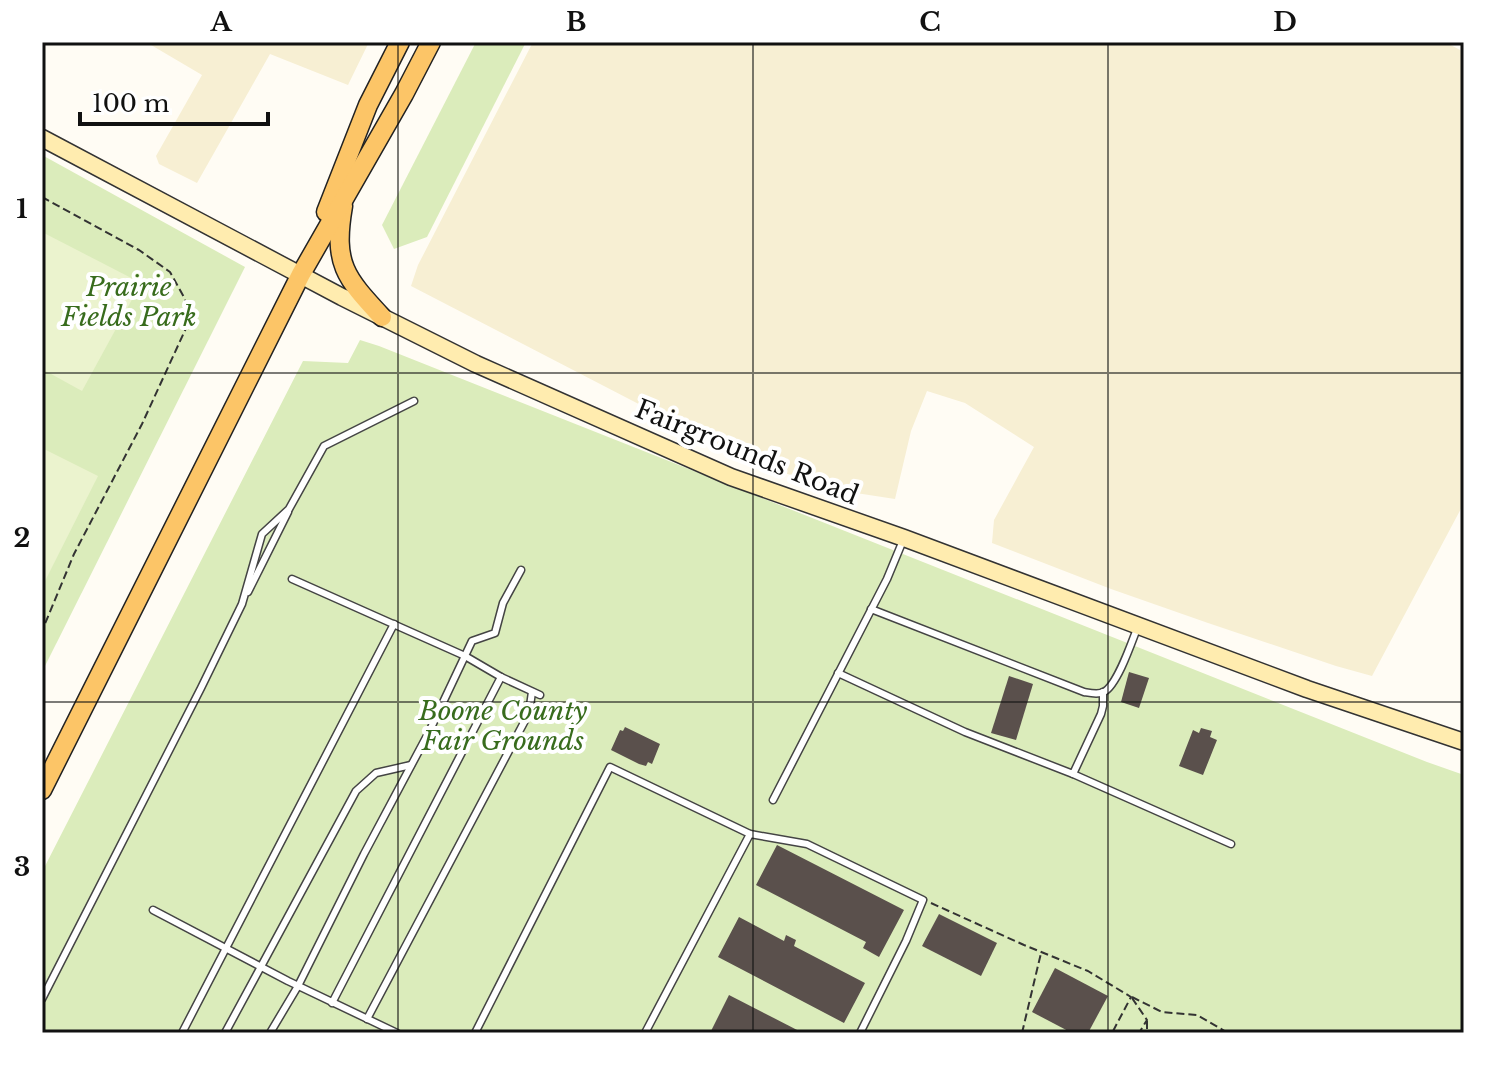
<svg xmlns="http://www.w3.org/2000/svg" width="1506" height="1075" font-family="'Libre Baskerville',serif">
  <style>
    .farmland { fill: #f7efd3 }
    .green { fill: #dbecbb }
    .pitch { fill: #ebf3ce }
    .building { fill: #5a504c }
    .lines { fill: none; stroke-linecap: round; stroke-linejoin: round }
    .service-casing { stroke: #444; stroke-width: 9 }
    .secondary-casing { stroke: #333; stroke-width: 19 }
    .primary-casing { stroke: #222; stroke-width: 21 }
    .path { stroke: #333; stroke-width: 2; stroke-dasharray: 8 4; stroke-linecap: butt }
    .service { stroke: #fff; stroke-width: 6 }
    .secondary { stroke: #ffecaf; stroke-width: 16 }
    .primary { stroke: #fcc567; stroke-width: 18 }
    .grid { fill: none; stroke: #111; stroke-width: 2; stroke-opacity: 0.55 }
    .labels { text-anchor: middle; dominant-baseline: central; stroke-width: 8; stroke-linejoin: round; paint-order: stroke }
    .park-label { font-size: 26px; font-style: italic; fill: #386c1d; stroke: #fff }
    .street-label { font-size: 26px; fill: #111; stroke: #fff }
    .neatline { fill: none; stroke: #111; stroke-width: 3 }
    .grid-label { font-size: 26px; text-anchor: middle; font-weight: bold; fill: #111 }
  </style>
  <rect width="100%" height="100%" fill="#fffcf4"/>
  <g class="farmland">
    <polygon points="146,42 369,42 348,85 270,54 197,183 159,164 156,156 202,75"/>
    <polygon points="533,42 1445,42 1464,52 1464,503 1372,676 1336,666 1208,623 1111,589 992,543 994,520 1034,447 965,403 927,391 911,431 895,499 856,493 784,473 710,441 411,286 418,265"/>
  </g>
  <g class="green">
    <polygon points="476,42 526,42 427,237 394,249 382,225"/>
    <polygon points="42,155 245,267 42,672"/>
    <polygon points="360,340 379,346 1427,762 1464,775 1464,1033 42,1033 42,872 303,361 348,363"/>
  </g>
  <g class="pitch">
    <polygon points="42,232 141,283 82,391 42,369"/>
    <polygon points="42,448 98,476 43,585 42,584"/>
  </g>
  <g class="building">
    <polygon points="1129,672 1149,678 1139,708 1121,702"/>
    <polygon points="1009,676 1033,684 1016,740 991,733"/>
    <polygon points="625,727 660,744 652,764 648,762 646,766 639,764 611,750 620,730 623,731"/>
    <polygon points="1201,728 1212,731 1210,737 1217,740 1203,775 1179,766 1193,730 1199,733"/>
    <polygon points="777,845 904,910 879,957 863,948 866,942 756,885"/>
    <polygon points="939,914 997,943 981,976 922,946"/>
    <polygon points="739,917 784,941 786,935 796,940 794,946 865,983 844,1023 718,957"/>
    <polygon points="1055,968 1108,996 1088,1033 1072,1033 1032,1012"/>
    <polygon points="729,995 803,1033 710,1033"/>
  </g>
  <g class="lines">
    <g class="service-casing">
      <g id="service">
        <polyline points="292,579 465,656 501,677 540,695"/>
        <polyline points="248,592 288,512"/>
        <path d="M871 609 1084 692C1090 693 1098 695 1104 692 1118 684 1132 641 1138 626"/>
        <polyline points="838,673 965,732 1073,774 1101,714 1103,706 1103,692"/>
        <polyline points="1073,774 1231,844"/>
        <polyline points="773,800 887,579 904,538"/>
        <polyline points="153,910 288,981 397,1033"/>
        <polyline points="42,999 201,688 242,604 262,534 289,509 324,446 414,401"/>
        <polyline points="332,1003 501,677"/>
        <polyline points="367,1019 529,713 532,692"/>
        <polyline points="182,1033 394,624"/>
        <polyline points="225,1033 356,791 376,773 411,765"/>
        <polyline points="270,1033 298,986 364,854 429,732 472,641 495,633 503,603 521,570"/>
        <polyline points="475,1033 610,767 750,834 807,844 923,900 906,941 860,1033"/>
        <polyline points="645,1033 750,834"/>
      </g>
    </g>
    <g class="secondary-casing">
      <polyline id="secondary" points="42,138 342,297 476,364 731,477 904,538 1307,689 1464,742"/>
    </g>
    <g class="primary-casing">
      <g id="primary">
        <path d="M343 206C333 264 345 277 382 317"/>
        <polyline points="326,212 368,105 400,42"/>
        <polyline points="42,790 301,274 404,94 431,42"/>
      </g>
    </g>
    <g class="path">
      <polyline points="42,197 139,250 170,272 185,299 187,326 142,424 74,554 42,631"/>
      <polyline points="931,903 1024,945 1088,971 1131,997 1112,1033"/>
      <polyline points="1132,997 1162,1012 1197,1015 1228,1033"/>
      <polyline points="1132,998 1147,1020 1139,1033"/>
      <polyline points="1147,1021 1147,1033"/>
      <polyline points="1022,1033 1041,953"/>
    </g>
    <use href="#service" class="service"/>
    <use href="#secondary" class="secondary"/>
    <use href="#primary" class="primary"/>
  </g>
  <path class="grid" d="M398 42V1033M753 42V1033M1108 42V1033M42 373H1464M42 702H1464"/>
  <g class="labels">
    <g class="park-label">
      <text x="129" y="287">Prairie<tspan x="129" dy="30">Fields Park</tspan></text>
      <text x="503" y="711">Boone County<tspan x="503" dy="30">Fair Grounds</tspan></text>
    </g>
    <g class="street-label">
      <text transform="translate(747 452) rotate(22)">Fairgrounds Road</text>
    </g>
  </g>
  <rect width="1506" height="1075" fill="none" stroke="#ffffff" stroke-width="88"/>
  <path d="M80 112v12h188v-12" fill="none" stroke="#111111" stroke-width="4"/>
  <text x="92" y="112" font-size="24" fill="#111111" stroke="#ffffff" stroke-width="6" paint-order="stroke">100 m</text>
  <rect x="44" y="44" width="1418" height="987" class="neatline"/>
  <g class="grid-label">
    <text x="221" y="31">A</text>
    <text x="576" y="31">B</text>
    <text x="930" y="31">C</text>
    <text x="1285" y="31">D</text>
    <text x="22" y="218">1</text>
    <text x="22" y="547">2</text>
    <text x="22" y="876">3</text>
  </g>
</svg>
